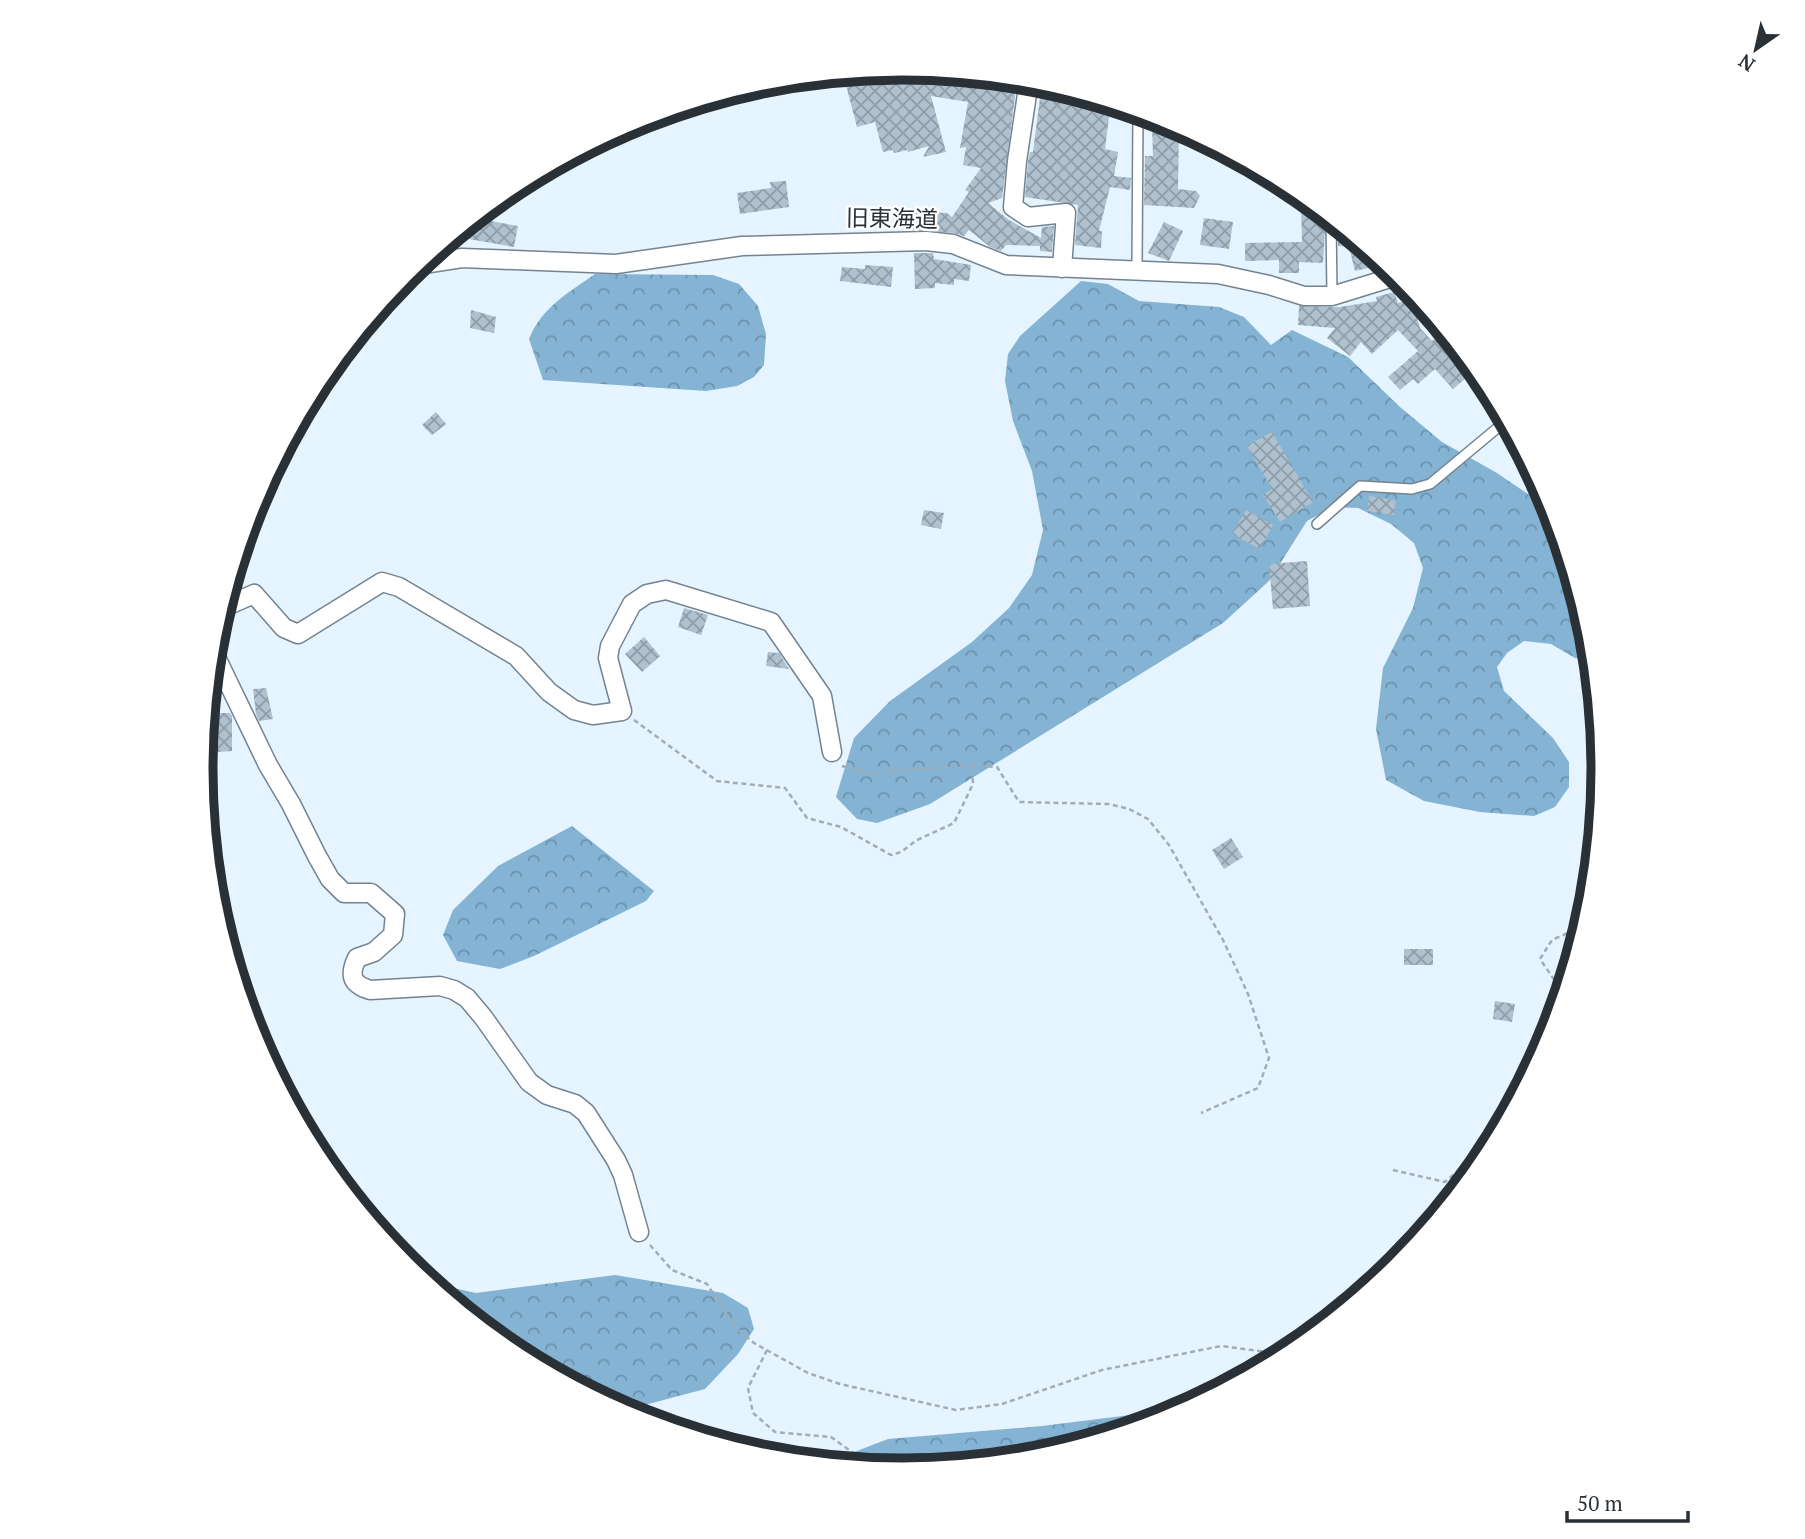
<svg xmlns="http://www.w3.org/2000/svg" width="1805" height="1539" font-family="'PT Serif','Noto Sans JP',serif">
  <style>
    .forest { fill: url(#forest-crowns) }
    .building { fill: url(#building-cross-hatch) }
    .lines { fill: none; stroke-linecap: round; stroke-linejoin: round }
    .lane-casing { stroke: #738390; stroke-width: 12 }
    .street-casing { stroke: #738390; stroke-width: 21 }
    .path { stroke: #a1adb6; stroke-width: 2.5; stroke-dasharray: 5 3.5; stroke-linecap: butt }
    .lane { stroke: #fff; stroke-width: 9 }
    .street { stroke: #fff; stroke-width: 18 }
    .labels { text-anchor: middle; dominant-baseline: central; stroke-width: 5; stroke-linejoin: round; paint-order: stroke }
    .street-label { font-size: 23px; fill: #2a3136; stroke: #fff }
    .rim { fill: none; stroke: #2a3136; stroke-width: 9 }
  </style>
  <defs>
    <pattern id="forest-crowns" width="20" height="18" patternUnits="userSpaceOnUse" patternTransform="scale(1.75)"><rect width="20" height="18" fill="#84b3d4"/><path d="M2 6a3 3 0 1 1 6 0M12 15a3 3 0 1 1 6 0" fill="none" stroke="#6c92ad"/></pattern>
    <pattern id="building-cross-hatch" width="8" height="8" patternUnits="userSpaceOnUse" patternTransform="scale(1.75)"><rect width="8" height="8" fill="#afc1ce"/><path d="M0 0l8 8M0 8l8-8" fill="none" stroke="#8f9da8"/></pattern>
  </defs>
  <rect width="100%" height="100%" fill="#e5f4ff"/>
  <g class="forest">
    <path d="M595 274 713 275 739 284 758 306 766 334 764 365 754 377 737 386 706 391 543 380 529 339C542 307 568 293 595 274Z"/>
    <polygon points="1081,281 1108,284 1139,301 1219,307 1244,317 1271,345 1292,330 1348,357 1400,407 1442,442 1497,473 1553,511 1590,633 1593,661 1575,658 1551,644 1524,641 1507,653 1497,667 1504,691 1553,738 1569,762 1569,787 1555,807 1534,816 1480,812 1424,801 1386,780 1376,729 1383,668 1413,608 1423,568 1414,543 1391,524 1358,508 1333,507 1307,521 1269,581 1223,623 930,804 877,823 857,819 836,797 854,738 890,701 972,642 1009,608 1032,575 1043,530 1032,471 1013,421 1005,381 1008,354 1020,336"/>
    <polygon points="572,826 654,891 646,901 534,956 500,969 457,961 443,935 453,910 498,866"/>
    <polygon points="615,1275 723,1293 748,1308 754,1329 738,1354 705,1389 622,1411 513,1352 427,1282 476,1293"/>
    <polygon points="1162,1411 1174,1416 1039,1457 903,1471 841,1465 849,1454 888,1439 1042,1426"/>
  </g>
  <g class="building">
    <polygon points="910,69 953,73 952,84 977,88 978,83 1016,89 1002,198 988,203 1009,220 1041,238 1042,227 1054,226 1052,252 1040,251 1040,246 1006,245 1001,251 990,247 969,230 964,236 954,233 913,230 913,211 947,213 952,217 969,192 965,190 981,168 963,165 966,147 960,148 968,102 931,96 946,152 923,157 929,146 908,152 908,150 894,153 893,150 883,152 875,122 857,127 846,85"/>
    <polygon points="1042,82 1086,96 1084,106 1110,109 1105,149 1118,152 1114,176 1131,178 1130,190 1110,187 1099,231 1102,231 1101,248 1075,245 1078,205 1025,197 1028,162 1030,152 1033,152"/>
    <polygon points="1153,116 1179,126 1178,189 1196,191 1200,196 1194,208 1144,205 1145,156 1153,156 1152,128 1155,128"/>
    <polygon points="786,181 789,207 740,214 737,193 771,188 770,182"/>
    <polygon points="1301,209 1319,209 1326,214 1323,263 1299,262 1299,273 1279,273 1279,260 1245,261 1245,243 1302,242"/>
    <polygon points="474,218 518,226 514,247 452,236"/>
    <polygon points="1204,218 1233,222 1229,249 1200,245"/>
    <polygon points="1164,222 1183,231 1169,261 1148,253"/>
    <polygon points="1338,224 1347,231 1386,264 1355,271 1349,247 1338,246"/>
    <polygon points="914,253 933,253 934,259 971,265 969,281 954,279 954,285 935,283 935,288 915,289"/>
    <polygon points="865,265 893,267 891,287 840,281 842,267 865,269"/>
    <polygon points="1394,292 1398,303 1411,299 1420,328 1432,341 1436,338 1458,364 1467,357 1480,374 1470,383 1466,378 1453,389 1435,369 1418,384 1413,379 1400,390 1388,377 1418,351 1398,330 1372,354 1361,342 1350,356 1327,338 1335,328 1298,325 1299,306 1340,307 1377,301 1376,297"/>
    <polygon points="471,310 496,317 494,333 470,328"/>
    <polygon points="436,412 446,424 432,435 422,425"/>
    <polygon points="1272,432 1313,502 1280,522 1263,495 1272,489 1247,446"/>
    <polygon points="1369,496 1396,500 1394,515 1367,511"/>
    <polygon points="924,510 944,513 941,529 921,525"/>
    <polygon points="1246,510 1273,525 1260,549 1232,534"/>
    <polygon points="1307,561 1310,606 1273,609 1269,564"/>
    <polygon points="684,608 708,615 701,635 678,627"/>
    <polygon points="644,637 660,656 642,672 625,654"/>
    <polygon points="768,652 779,653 789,669 766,666"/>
    <polygon points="266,688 273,719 259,721 256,714 253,689"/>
    <polygon points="215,713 230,713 232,716 232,751 217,752"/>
    <polygon points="1231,838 1243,857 1224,869 1212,850"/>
    <rect x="1404" y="949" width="29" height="16"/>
    <polygon points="1495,1001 1515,1004 1512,1022 1493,1019"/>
  </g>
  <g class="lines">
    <g class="lane-casing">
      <g id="lane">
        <polyline points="1331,218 1332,296"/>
        <polyline points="1137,270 1138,112"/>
        <polyline points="1317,524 1360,486 1412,489 1430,484 1507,420"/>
      </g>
    </g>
    <g class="street-casing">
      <g id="street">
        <polyline points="1029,81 1017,161 1013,207 1028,217 1066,213 1062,268"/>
        <polyline points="417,265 462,258 616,264 742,246 926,241 953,244 1006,265 1218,274 1269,285 1304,296 1332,296 1400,275"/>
        <polyline points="222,608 254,594 284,628 298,634 382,582 399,587 516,656 549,692 574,710 593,715 622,711 608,658 610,646 632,604 647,594 666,590 771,622 822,696 832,752"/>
        <path d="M213 651 268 765 291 804 317 856 330 879 344 893H371L395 914 393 935 374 952 357 958C349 975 351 984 370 990L440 986 454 990 467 998 483 1017 529 1082 547 1095 575 1104 586 1113 616 1160 623 1175 639 1232"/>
      </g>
    </g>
    <g class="path">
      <polyline points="634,720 717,781 785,788 807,818 841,827 891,855 901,852 917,840 954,823 973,784 972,765 997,767 1019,802 1109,804 1129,809 1148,819 1169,845 1223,940 1248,994 1269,1058 1258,1088 1201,1113"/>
      <polyline points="842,766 869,773 970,765"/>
      <polyline points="1564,994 1540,959 1552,940 1570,932 1582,935"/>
      <polyline points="1393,1170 1445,1182 1497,1138"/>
      <polyline points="650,1245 672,1270 707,1284 735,1327 754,1343 808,1373 840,1384 956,1410 1002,1404 1102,1370 1221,1346 1267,1352 1285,1356"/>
      <polyline points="767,1350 748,1388 753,1413 775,1432 831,1437 874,1468"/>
    </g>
    <use href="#lane" class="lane"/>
    <use href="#street" class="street"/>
  </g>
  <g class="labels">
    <g class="street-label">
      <text transform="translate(892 218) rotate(1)">旧東海道</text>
    </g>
  </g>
  <path d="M0 0H1805V1539H0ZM213 769a689 689 0 1 1 1378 0a689 689 0 1 1-1378 0Z" fill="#fff" fill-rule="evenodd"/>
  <path class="rim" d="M213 769a689 689 0 1 1 1378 0a689 689 0 1 1-1378 0Z"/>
  <g transform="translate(1756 49) rotate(214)" stroke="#ffffff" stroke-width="5" paint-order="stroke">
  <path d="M0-5L12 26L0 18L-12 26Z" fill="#2a3136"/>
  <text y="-10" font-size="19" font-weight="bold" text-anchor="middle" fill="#2a3136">N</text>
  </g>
  <path d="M1567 1511v10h121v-10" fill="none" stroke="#2a3136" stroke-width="3.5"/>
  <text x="1577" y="1511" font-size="21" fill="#2a3136" stroke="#ffffff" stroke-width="5" paint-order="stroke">50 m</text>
</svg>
